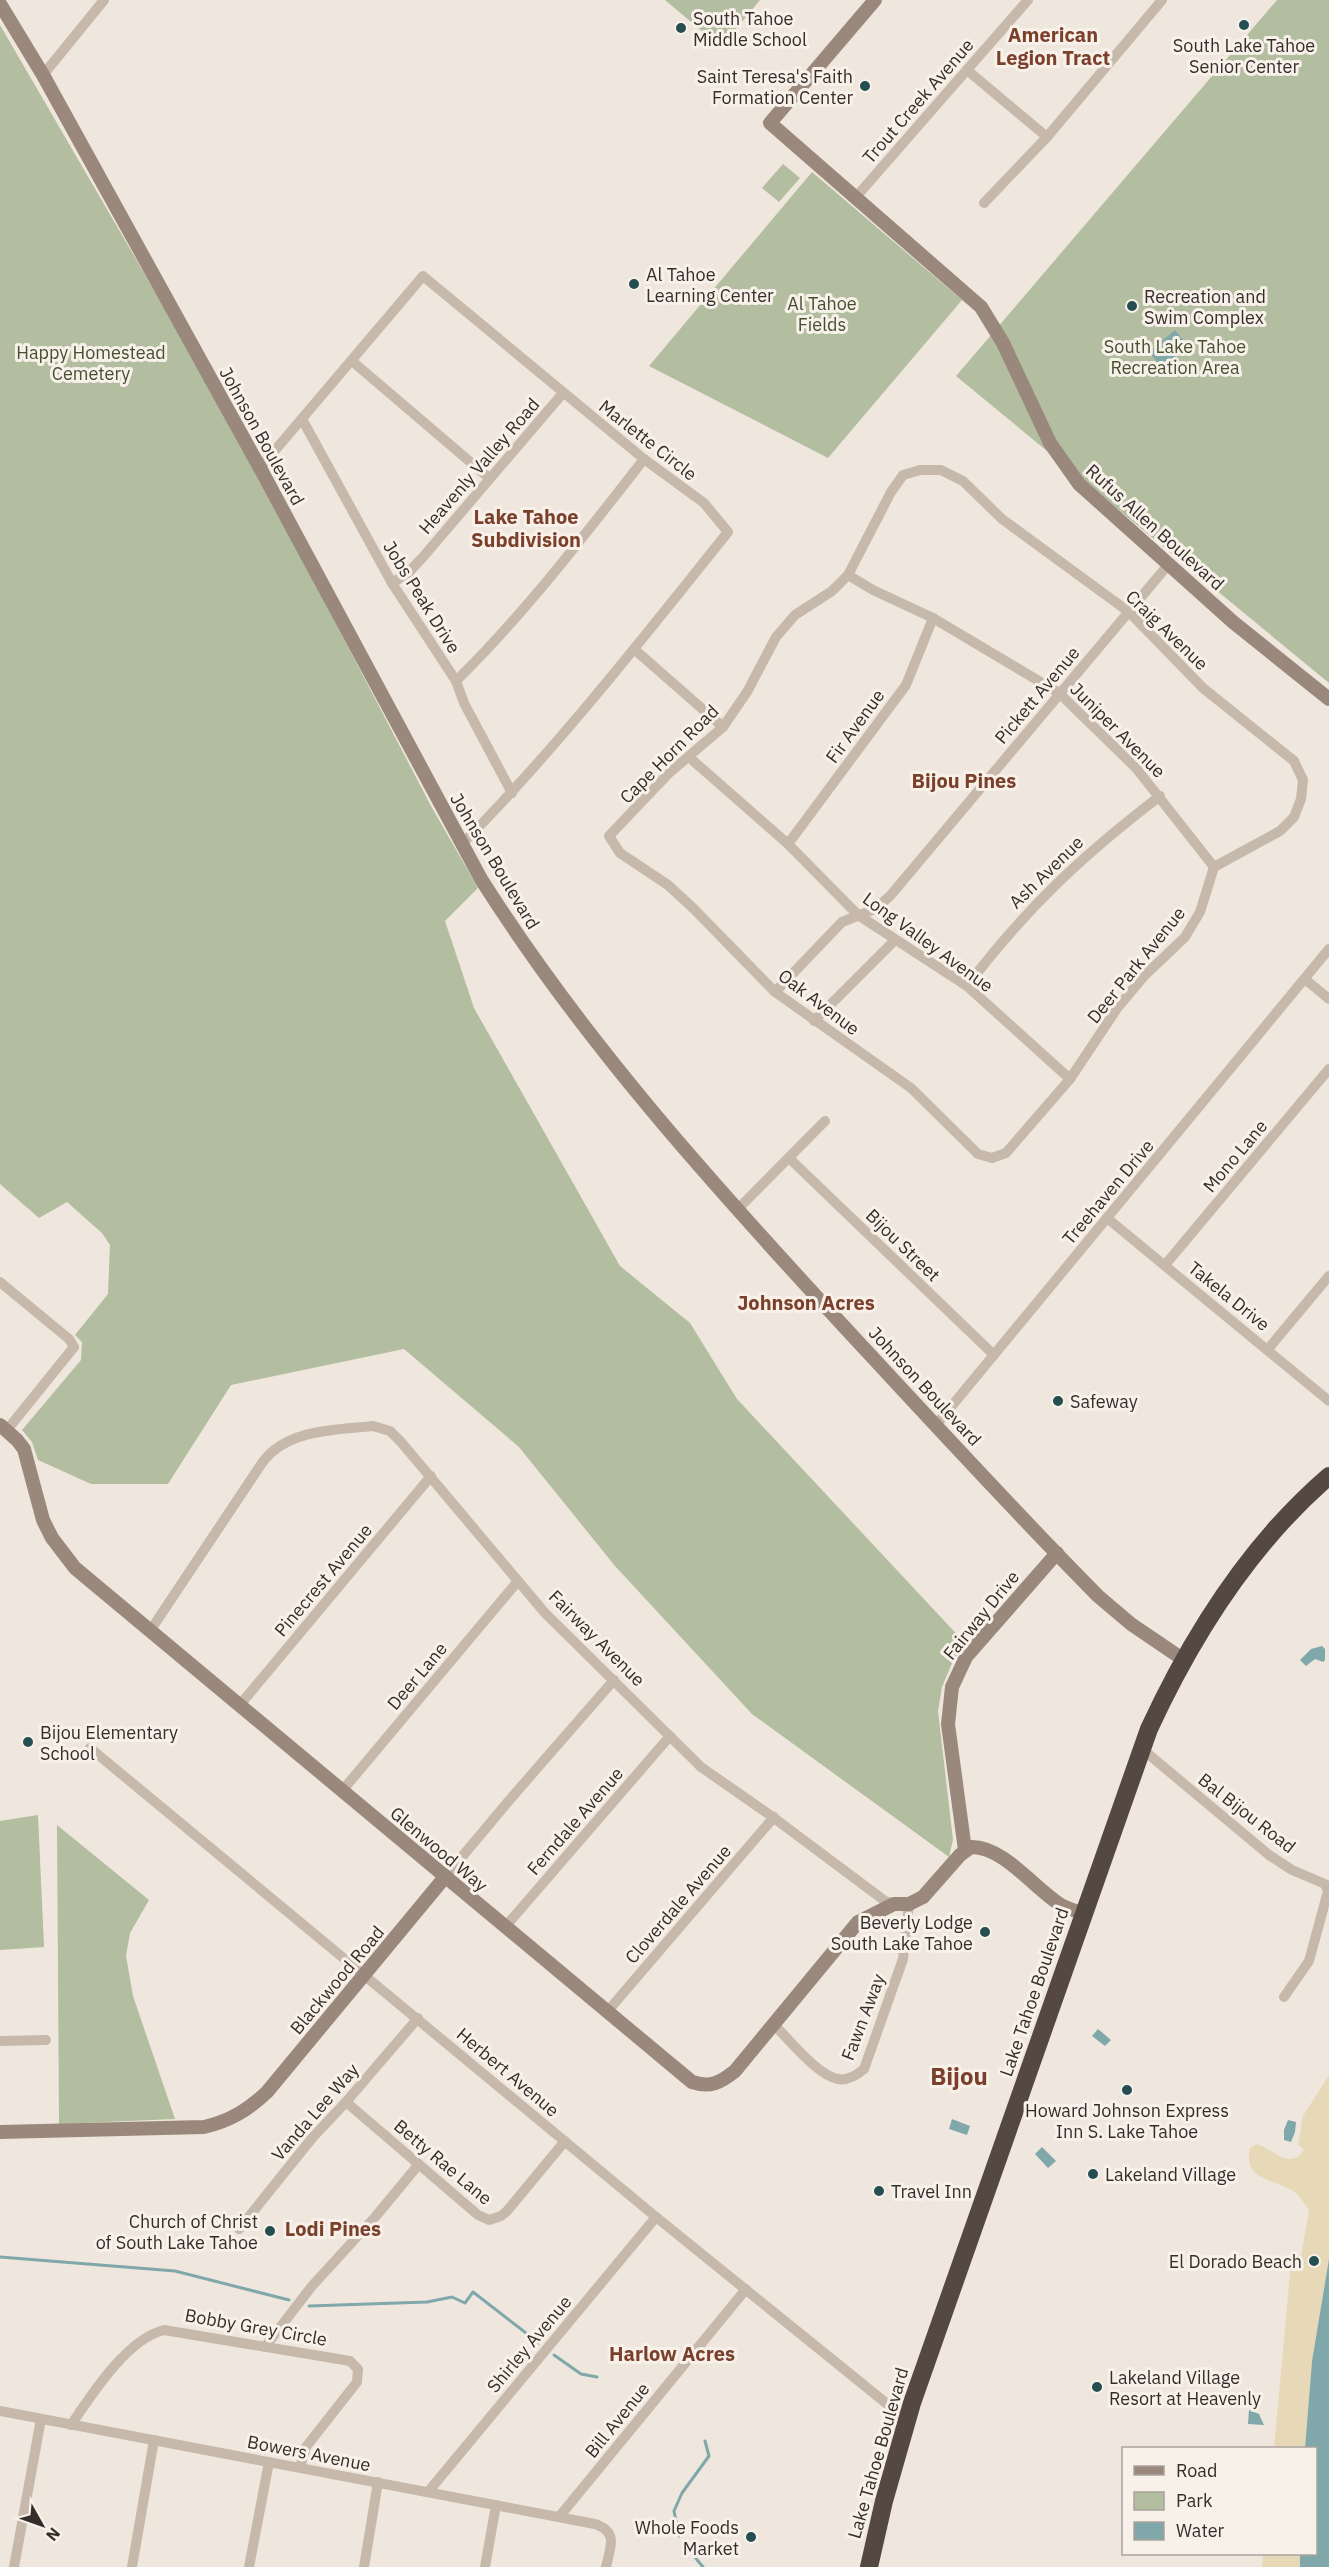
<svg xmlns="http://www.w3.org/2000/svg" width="1329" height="2567" font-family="'IBM Plex Sans',sans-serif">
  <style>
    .green { fill: #b3bd9f }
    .sand { fill: #e7d8b8 }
    .water { fill: #80a7a9 }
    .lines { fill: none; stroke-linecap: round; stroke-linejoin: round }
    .stream { stroke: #80a7a9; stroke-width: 3 }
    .street { stroke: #c6b8ab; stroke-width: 10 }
    .secondary { stroke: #9a887d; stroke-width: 14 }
    .highway { stroke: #554842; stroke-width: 18 }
    .poi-dot { fill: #244e52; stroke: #f8f1ea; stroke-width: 2 }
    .labels { text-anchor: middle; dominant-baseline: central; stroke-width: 6; stroke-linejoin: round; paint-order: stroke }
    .poi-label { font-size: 18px; fill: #352d29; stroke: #f8f1ea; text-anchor: start }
    .street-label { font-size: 18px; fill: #352d29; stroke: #f8f1ea }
    .park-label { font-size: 18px; fill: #445030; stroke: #f8f1ea }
    .neighbourhood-label { font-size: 20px; font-weight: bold; fill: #7b402c; stroke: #f8f1ea }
    .district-label { font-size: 24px; font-weight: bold; fill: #7b402c; stroke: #f8f1ea }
  </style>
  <rect width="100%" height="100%" fill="#efe7de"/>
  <g class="green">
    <polygon points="665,0 760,0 721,47"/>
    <polygon points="1277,0 1329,0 1329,683 956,376"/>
    <polygon points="0,25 234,428 431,806 478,888 445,921 474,1008 620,1266 690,1323 737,1399 965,1643 953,1661 942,1687 938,1711 953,1840 949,1857 752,1714 615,1566 519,1447 404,1349 231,1385 168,1484 91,1484 38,1460 32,1442 22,1430 81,1360 82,1342 75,1335 108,1294 110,1245 102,1233 67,1202 39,1218 0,1184"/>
    <polygon points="783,164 800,178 779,202 762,188"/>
    <polygon points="812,172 962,300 828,458 649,366"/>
    <polygon points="38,1815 44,1947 0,1950 0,1821"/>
    <polygon points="57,1825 149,1900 130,1933 126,1956 133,1996 175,2119 59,2124"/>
  </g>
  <g class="sand">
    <path d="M1329 2075V2259L1312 2361 1305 2448H1274L1291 2263H1300L1309 2210C1304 2204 1300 2195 1293 2191 1273 2179 1243 2180 1250 2148L1257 2144C1273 2149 1291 2172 1304 2149L1298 2145 1303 2116Z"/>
    <polygon points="1263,2554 1300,2554 1300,2567 1262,2567"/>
  </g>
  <g class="water">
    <polygon points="1175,330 1188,346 1162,368 1149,352"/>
    <polygon points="1322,1646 1325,1649 1325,1660 1323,1662 1315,1659 1306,1666 1300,1660 1311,1649"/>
    <polygon points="1098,2029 1111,2040 1105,2046 1092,2036"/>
    <polygon points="952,2119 970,2126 967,2135 949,2129"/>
    <polygon points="1288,2120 1296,2122 1295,2132 1291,2142 1284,2140 1284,2130"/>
    <polygon points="1042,2147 1056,2161 1048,2168 1035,2154"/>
    <polygon points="1329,2259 1329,2567 1300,2567 1300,2554 1316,2554 1316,2448 1305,2448 1312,2361"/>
    <polygon points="1249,2410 1259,2414 1264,2425 1248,2424"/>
  </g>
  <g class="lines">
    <g class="stream">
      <polyline points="0,2257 175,2271 289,2300"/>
      <polyline points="309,2306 427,2302 452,2297 465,2303 473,2292 539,2343"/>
      <polyline points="554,2355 581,2374 597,2377"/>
      <polyline points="679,2536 674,2511 682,2493 709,2456 705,2441"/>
      <polyline points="689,2550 703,2567"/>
    </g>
    <g class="street">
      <polyline points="967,70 1047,137"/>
      <polyline points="43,75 104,0"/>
      <polyline points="856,197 1028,0"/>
      <polyline points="984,203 1047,137 1162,0"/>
      <polyline points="352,361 489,478"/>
      <polyline points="302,419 392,583 456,681 464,703 512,793"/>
      <path d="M260 468 423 276 644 459 704 503 728 532C642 639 558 747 462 844"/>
      <polygon points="920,470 941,470 963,481 1002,519 1129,612 1203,688 1294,761 1303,780 1301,799 1294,817 1280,831 1214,867 1200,912 1185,937 1145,975 1118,1007 1070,1079 1006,1153 992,1158 978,1154 911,1088 775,992 694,909 668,885 620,853 609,836 668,774 723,727 747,692 776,637 795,615 832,591 848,575 891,492 903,475"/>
      <polyline points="848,575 873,590 933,618 1059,693 1136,768 1214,867"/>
      <polyline points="392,583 408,573 423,557 563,393"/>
      <polyline points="634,649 723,727"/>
      <path d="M456 681C525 613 584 536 644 459"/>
      <polyline points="690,758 788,844 858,915 967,986 1070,1079"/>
      <polyline points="788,844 906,685 933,618"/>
      <polyline points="1306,980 1329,999"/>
      <path d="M967 986C1026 908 1083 855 1160 796"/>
      <polyline points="775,992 842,922 875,909 890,896 1168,565"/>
      <polyline points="814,1021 895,940"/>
      <polyline points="789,1158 994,1355"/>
      <polyline points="737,1210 825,1121"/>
      <polyline points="1107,1218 1329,1401"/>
      <polyline points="1165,1265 1329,1069"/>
      <polyline points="0,1282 69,1339 74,1347 7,1430"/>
      <polyline points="1268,1349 1329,1276"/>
      <polyline points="936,1425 1329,949"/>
      <path d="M150 1631 262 1463C286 1429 335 1430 373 1426L390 1431 401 1442 545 1613 701 1767 770 1815 885 1901 894 1904"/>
      <polyline points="239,1706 431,1476"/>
      <polyline points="90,1748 656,2217 907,2420"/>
      <polyline points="1141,1748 1269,1855 1292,1870 1325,1884 1328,1891 1309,1961 1284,1997"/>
      <polyline points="342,1791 518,1581"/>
      <polyline points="445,1877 512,1797 614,1680"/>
      <polyline points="505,1927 670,1736"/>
      <polyline points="607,2012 774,1817"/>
      <path d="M774 2025C790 2040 817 2075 838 2079 848 2081 857 2075 864 2069L903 1959 909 1904"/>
      <polyline points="0,2041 46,2040"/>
      <polyline points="346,2102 478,2215 489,2220 501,2216 507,2211 565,2141"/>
      <polyline points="239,2229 313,2137 346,2102 418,2018"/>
      <polyline points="265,2347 312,2286 376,2216 419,2164"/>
      <path d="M0 2411 595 2524C619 2532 610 2548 606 2567"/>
      <path d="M71 2425C92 2394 127 2339 164 2330L350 2361 358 2369 357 2382 306 2447 300 2467"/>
      <polyline points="428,2492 656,2217"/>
      <polyline points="559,2517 746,2289"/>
      <polyline points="14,2567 41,2419"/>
      <polyline points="132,2567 154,2440"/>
      <polyline points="249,2567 269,2462"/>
      <polyline points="364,2567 378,2482"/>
      <polyline points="485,2567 496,2505"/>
    </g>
    <g class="secondary">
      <polyline points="875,0 770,123 981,307 1003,343 1050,443 1079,484 1233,622 1329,699"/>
      <path d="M0 4 43 75 260 468 481 879C582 1039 709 1180 837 1319 923 1412 1009 1506 1098 1596L1131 1624 1184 1660"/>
      <path d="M0 1425 17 1440 24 1449 43 1520 52 1538 75 1568 692 2082C710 2088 720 2083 735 2071L858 1922 894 1904H909L923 1897 960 1855 971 1847C1003 1846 1035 1889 1061 1905 1068 1909 1076 1911 1083 1913"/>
      <polyline points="965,1850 948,1724 952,1687 966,1657 1057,1553"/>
      <path d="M0 2132 204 2127C230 2121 248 2110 267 2092L445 1877"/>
    </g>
    <path class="highway" d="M869 2567 884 2501 912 2403 1149 1729C1192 1636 1250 1544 1329 1476"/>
  </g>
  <g class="poi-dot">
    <circle cx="1244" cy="25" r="6"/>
    <circle cx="681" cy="28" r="6"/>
    <circle cx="865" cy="86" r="6"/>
    <circle cx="634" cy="284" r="6"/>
    <circle cx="1132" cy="306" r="6"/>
    <circle cx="1058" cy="1401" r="6"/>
    <circle cx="28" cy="1742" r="6"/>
    <circle cx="985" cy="1932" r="6"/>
    <circle cx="1127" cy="2090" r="6"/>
    <circle cx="1093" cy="2174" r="6"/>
    <circle cx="879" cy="2191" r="6"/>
    <circle cx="270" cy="2231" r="6"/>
    <circle cx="1314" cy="2261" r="6"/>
    <circle cx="1097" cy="2387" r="6"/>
    <circle cx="751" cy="2537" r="6"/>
  </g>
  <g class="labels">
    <g class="poi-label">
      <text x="693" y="18">South Tahoe<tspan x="693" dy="21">Middle School</tspan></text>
      <text x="1244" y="45" text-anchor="middle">South Lake Tahoe<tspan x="1244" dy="21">Senior Center</tspan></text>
      <text x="853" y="76" text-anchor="end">Saint Teresa's Faith<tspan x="853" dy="21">Formation Center</tspan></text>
      <text x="646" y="274">Al Tahoe<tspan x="646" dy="21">Learning Center</tspan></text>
      <text x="1144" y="296">Recreation and<tspan x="1144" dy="21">Swim Complex</tspan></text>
      <text x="1070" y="1401">Safeway</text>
      <text x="40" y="1732">Bijou Elementary<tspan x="40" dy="21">School</tspan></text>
      <text x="973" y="1922" text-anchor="end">Beverly Lodge<tspan x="973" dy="21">South Lake Tahoe</tspan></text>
      <text x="1127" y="2110" text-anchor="middle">Howard Johnson Express<tspan x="1127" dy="21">Inn S. Lake Tahoe</tspan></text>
      <text x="1105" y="2174">Lakeland Village</text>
      <text x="891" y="2191">Travel Inn</text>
      <text x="258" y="2221" text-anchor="end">Church of Christ<tspan x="258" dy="21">of South Lake Tahoe</tspan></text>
      <text x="1302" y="2261" text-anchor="end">El Dorado Beach</text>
      <text x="1109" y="2377">Lakeland Village<tspan x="1109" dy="21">Resort at Heavenly</tspan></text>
      <text x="739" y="2527" text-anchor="end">Whole Foods<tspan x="739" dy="21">Market</tspan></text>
    </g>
    <g class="street-label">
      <text transform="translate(918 101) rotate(-49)">Trout Creek Avenue</text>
      <text transform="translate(262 436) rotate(61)">Johnson Boulevard</text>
      <text transform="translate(648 440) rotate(38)">Marlette Circle</text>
      <text transform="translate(479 466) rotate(-49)">Heavenly Valley Road</text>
      <text transform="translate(1155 527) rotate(42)">Rufus Allen Boulevard</text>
      <text transform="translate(422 597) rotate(58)">Jobs Peak Drive</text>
      <text transform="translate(1167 630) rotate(44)">Craig Avenue</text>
      <text transform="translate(1037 695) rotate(-50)">Pickett Avenue</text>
      <text transform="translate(855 726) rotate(-54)">Fir Avenue</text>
      <text transform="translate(1118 730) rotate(45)">Juniper Avenue</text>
      <text transform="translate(669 754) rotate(-45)">Cape Horn Road</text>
      <text transform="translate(495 861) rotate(59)">Johnson Boulevard</text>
      <text transform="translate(1046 872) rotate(-44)">Ash Avenue</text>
      <text transform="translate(928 942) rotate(36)">Long Valley Avenue</text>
      <text transform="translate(1136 965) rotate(-51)">Deer Park Avenue</text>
      <text transform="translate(819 1002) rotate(37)">Oak Avenue</text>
      <text transform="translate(1235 1156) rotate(-50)">Mono Lane</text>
      <text transform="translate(1108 1192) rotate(-50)">Treehaven Drive</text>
      <text transform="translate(903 1245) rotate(44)">Bijou Street</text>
      <text transform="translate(1229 1296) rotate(39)">Takela Drive</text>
      <text transform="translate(925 1386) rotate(47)">Johnson Boulevard</text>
      <text transform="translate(323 1580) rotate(-50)">Pinecrest Avenue</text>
      <text transform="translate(981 1615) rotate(-51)">Fairway Drive</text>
      <text transform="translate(597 1638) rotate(45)">Fairway Avenue</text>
      <text transform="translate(417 1676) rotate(-50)">Deer Lane</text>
      <text transform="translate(1247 1813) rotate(38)">Bal Bijou Road</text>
      <text transform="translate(575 1821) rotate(-49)">Ferndale Avenue</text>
      <text transform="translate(439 1849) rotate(40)">Glenwood Way</text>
      <text transform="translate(678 1904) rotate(-49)">Cloverdale Avenue</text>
      <text transform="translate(337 1980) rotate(-50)">Blackwood Road</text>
      <text transform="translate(1034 1992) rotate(-71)">Lake Tahoe Boulevard</text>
      <text transform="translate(863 2017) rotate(-69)">Fawn Away</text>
      <text transform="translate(508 2072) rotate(40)">Herbert Avenue</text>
      <text transform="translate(315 2112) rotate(-49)">Vanda Lee Way</text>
      <text transform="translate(443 2162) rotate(40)">Betty Rae Lane</text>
      <text transform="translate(256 2327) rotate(10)">Bobby Grey Circle</text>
      <text transform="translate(529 2344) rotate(-50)">Shirley Avenue</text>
      <text transform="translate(617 2420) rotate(-51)">Bill Avenue</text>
      <text transform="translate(309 2453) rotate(11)">Bowers Avenue</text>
      <text transform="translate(878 2453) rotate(-74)">Lake Tahoe Boulevard</text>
    </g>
    <g class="park-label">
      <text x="822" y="303">Al Tahoe<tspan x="822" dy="21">Fields</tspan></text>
      <text x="1175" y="346">South Lake Tahoe<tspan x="1175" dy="21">Recreation Area</tspan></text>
      <text x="91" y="352">Happy Homestead<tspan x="91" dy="21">Cemetery</tspan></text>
    </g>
    <g class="neighbourhood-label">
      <text x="1053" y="34">American<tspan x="1053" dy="23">Legion Tract</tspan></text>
      <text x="526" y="516">Lake Tahoe<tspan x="526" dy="23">Subdivision</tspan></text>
      <text x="964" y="780">Bijou Pines</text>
      <text x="806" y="1302">Johnson Acres</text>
      <text x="333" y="2228">Lodi Pines</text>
      <text x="672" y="2353">Harlow Acres</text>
    </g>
    <g class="district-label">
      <text x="959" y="2076">Bijou</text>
    </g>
  </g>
  <rect x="1122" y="2447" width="195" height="108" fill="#f8f1ea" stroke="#aaa39d" stroke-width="1.5"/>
  <rect x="1134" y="2466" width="30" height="9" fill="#9a887d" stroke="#aaa39d" stroke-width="1.5"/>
  <text x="1176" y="2477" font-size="18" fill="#352d29">Road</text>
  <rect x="1134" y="2492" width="30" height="18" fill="#b3bd9f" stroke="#aaa39d" stroke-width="1.5"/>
  <text x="1176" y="2507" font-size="18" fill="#352d29">Park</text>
  <rect x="1134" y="2522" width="30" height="18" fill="#80a7a9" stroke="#aaa39d" stroke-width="1.5"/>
  <text x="1176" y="2537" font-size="18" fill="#352d29">Water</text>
  <g transform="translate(42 2525) rotate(130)" stroke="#f8f1ea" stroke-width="4.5" paint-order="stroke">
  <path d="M0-4.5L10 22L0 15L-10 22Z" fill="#352d29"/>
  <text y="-9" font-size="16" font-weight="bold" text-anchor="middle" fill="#352d29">N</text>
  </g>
</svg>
